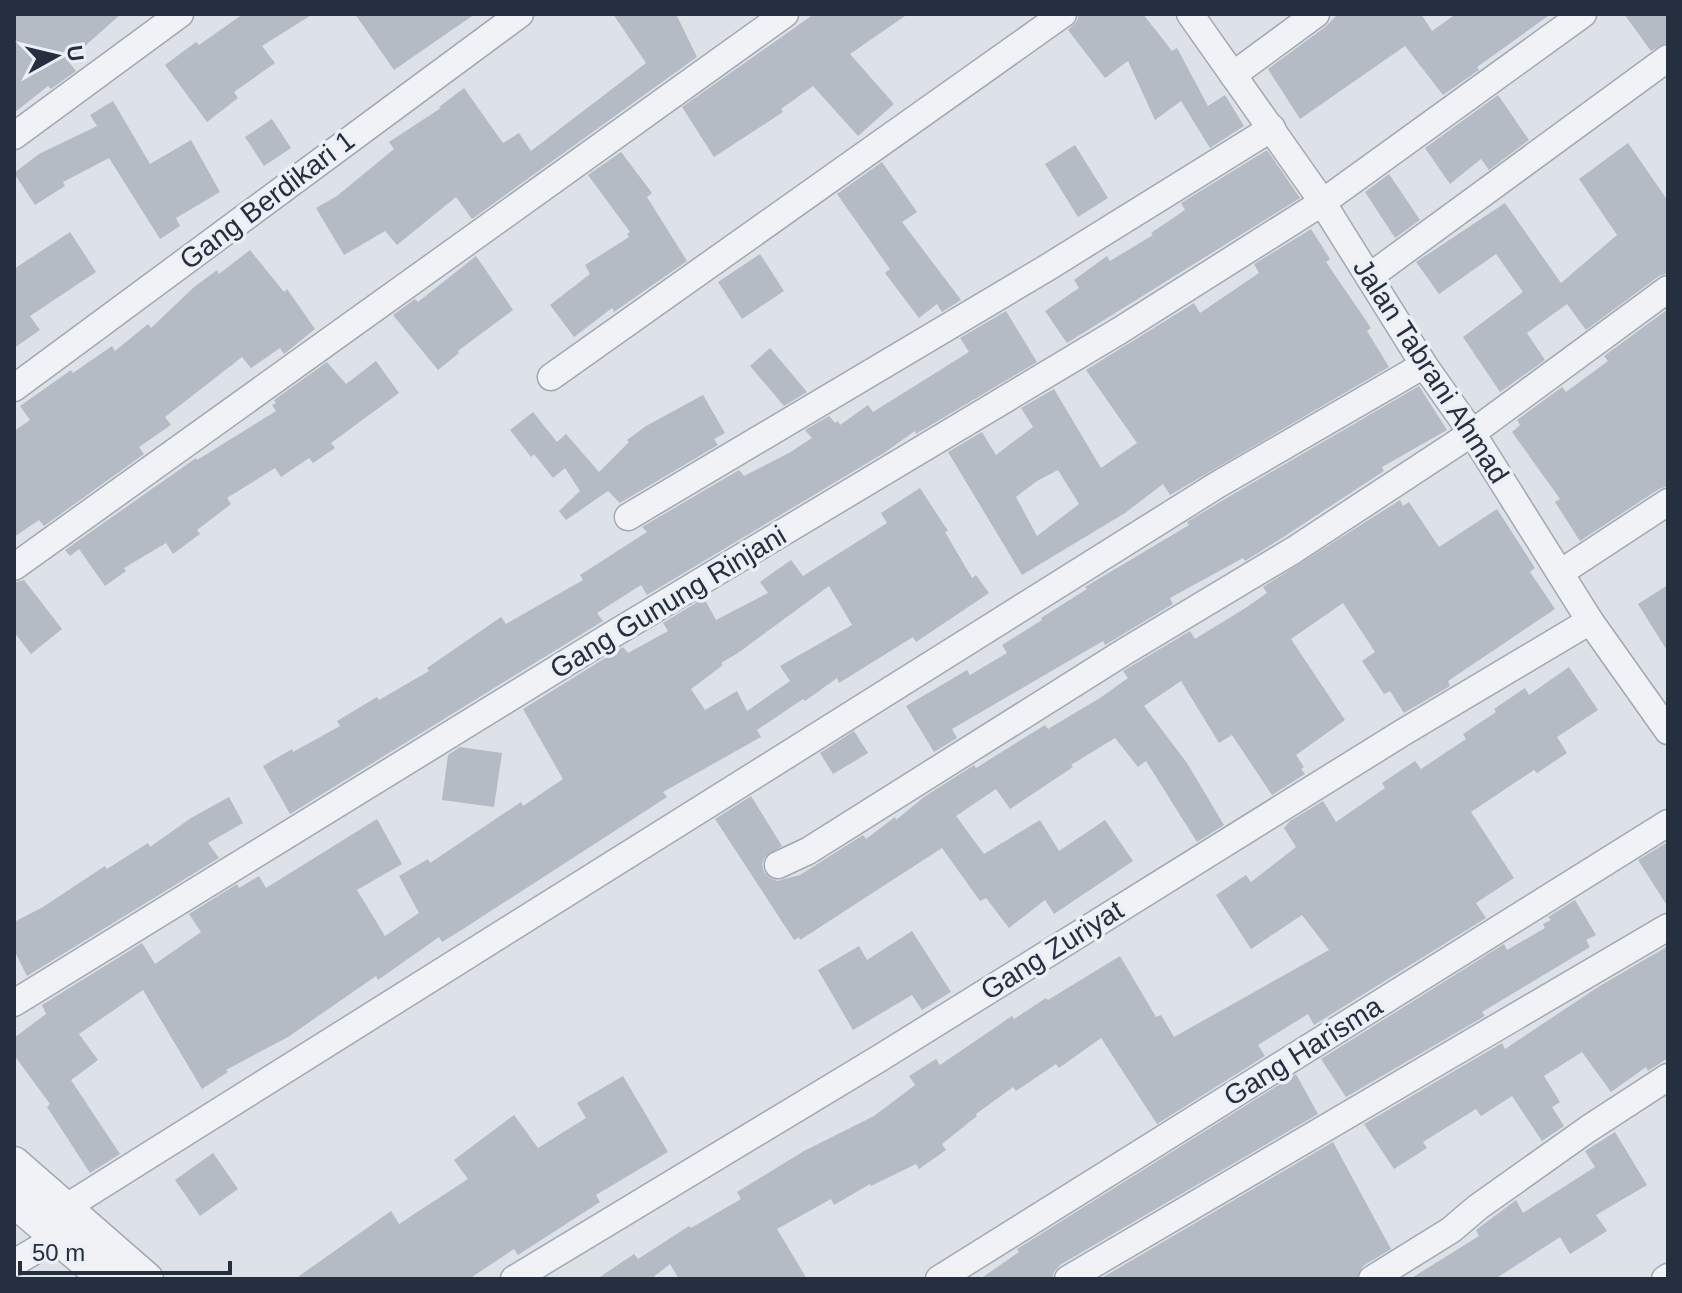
<svg xmlns="http://www.w3.org/2000/svg" width="1682" height="1293" font-family="Helvetica,sans-serif">
  <style>
    .building { fill: #b4bbc5; fill-rule: evenodd }
    .lines { fill: none; stroke-linecap: round; stroke-linejoin: round }
    .minor-casing { stroke: #a2a8b2; stroke-width: 29 }
    .tertiary-casing { stroke: #a2a8b2; stroke-width: 35 }
    .minor { stroke: #f0f2f6; stroke-width: 26 }
    .tertiary { stroke: #f0f2f6; stroke-width: 32 }
    .labels { text-anchor: middle; dominant-baseline: central; stroke-width: 7; stroke-linejoin: round; paint-order: stroke }
    .street-label { font-size: 28px; fill: #252f40; stroke: #ecf0f6 }
  </style>
  <rect width="100%" height="100%" fill="#dde1e8"/>
  <g class="building">
    <polygon points="14,14 121,14 68,61 76,71 51,89 48,86 14,113"/>
    <polygon points="243,14 313,14 262,46 275,63 234,92 238,98 207,122 165,65 196,42 199,45"/>
    <polygon points="355,14 475,14 394,70"/>
    <polygon points="613,14 676,14 697,57 472,219 456,197 397,245 385,231 344,255 316,208 337,196 394,149 389,142 441,108 439,107 464,88 503,143 519,133 531,151 646,63"/>
    <polygon points="814,14 908,14 850,54 894,104 858,136 813,86 781,109 783,112 714,157 682,107"/>
    <polygon points="1079,14 1143,14 1172,51 1177,48 1208,106 1225,95 1244,126 1210,148 1181,101 1155,120 1128,61 1105,78 1068,30 1077,21"/>
    <polygon points="1338,14 1421,14 1432,31 1456,14 1551,14 1477,67 1479,70 1443,95 1405,46 1300,119 1268,69 1325,27"/>
    <polygon points="1624,14 1668,14 1668,42 1651,51"/>
    <polygon points="1498,95 1529,140 1489,170 1481,159 1450,184 1425,148"/>
    <polygon points="113,101 150,164 191,140 220,192 176,218 180,226 160,239 109,158 63,182 65,186 35,205 14,173 39,154 97,126 90,115"/>
    <polygon points="272,119 291,148 264,166 245,137"/>
    <polygon points="1628,143 1668,201 1668,273 1659,276 1586,330 1567,304 1527,333 1545,360 1500,392 1463,337 1523,292 1496,254 1439,294 1416,262 1505,203 1561,283 1617,235 1579,179"/>
    <polygon points="1075,145 1108,198 1078,217 1045,164"/>
    <polygon points="1267,150 1300,198 1067,343 1045,311 1079,288 1074,280 1107,256 1110,261 1153,235 1151,233 1185,210 1181,203"/>
    <polygon points="621,152 652,193 647,197 687,261 614,312 612,308 574,337 550,305 590,274 585,265 629,237 627,234 630,232 588,175"/>
    <polygon points="882,162 917,212 902,222 961,300 942,312 937,304 919,318 885,273 890,269 837,194"/>
    <polygon points="1389,174 1420,220 1395,238 1365,192"/>
    <path d="M1311 229 1330 259 1326 262 1371 328 1367 331 1389 367 1170 495 1163 484 1125 513 1022 575 948 452 982 432 996 455 1033 427 1021 408 1054 389 1101 468 1137 443 1086 370 1194 303 1200 313 1259 273 1254 264ZM1058 470 1079 504 1037 536 1016 497 1037 481Z"/>
    <polygon points="70,232 96,272 30,316 40,330 14,348 14,269"/>
    <polygon points="250,250 284,292 287,289 315,329 284,354 280,348 251,368 242,357 165,417 171,425 139,447 144,454 44,526 39,520 14,537 14,431 30,420 20,406 71,370 73,373 112,346 115,351 148,324 151,328 193,288 217,270 219,274"/>
    <polygon points="760,254 784,291 742,319 718,282"/>
    <polygon points="476,256 513,310 458,351 459,353 438,370 393,315 415,299 418,302"/>
    <polygon points="1668,309 1668,486 1659,489 1580,541 1555,502 1560,499 1512,432 1520,425 1517,420 1562,387 1566,392 1608,361 1604,356"/>
    <polygon points="1006,311 1037,362 916,434 915,431 884,453 647,595 641,585 597,613 603,621 290,814 263,766 292,749 293,752 340,726 337,721 377,697 379,700 429,671 427,668 501,617 506,624 583,580 580,575 647,532 642,527 739,470 744,476 789,453 812,438 805,430 829,416 835,423 838,421 840,425 868,405 873,412 969,352 960,338"/>
    <polygon points="770,348 807,392 784,406 750,366"/>
    <polygon points="376,361 399,393 331,443 335,448 313,463 309,458 281,477 275,468 227,498 231,504 197,530 200,534 173,554 166,543 124,568 126,571 105,586 79,549 70,556 65,550 196,458 197,460 276,411 272,405 276,403 274,400 327,362 346,384"/>
    <polygon points="1419,386 1447,430 1382,467 1384,471 1285,536 1245,561 1243,558 1170,598 1173,604 1105,645 1103,641 952,729 957,738 934,752 906,706 967,670 970,675 1007,653 1002,645 1042,620 1041,618 1087,589 1085,587 1189,525 1187,522 1225,499"/>
    <polygon points="703,395 725,433 714,439 718,445 620,503 608,491 566,520 559,511 580,491 565,468 553,478 534,454 531,457 510,430 533,412 557,442 566,434 599,472 629,442 627,440 646,426"/>
    <path d="M920 488 948 531 945 532 972 578 976 575 989 593 916 642 913 637 839 683 837 678 805 701 803 699 757 730 761 737 663 792 667 797 463 929 442 942 439 937 378 980 376 976 288 1037 226 1070 228 1072 202 1089 143 990 79 1034 98 1060 71 1080 120 1154 90 1173 47 1107 50 1104 14 1055V1038L46 1014 42 1005 142 943 155 964 201 932 189 914 237 884 239 888 259 876 266 888 377 819 402 864 357 890 385 936 419 913 399 876 428 859 430 863 521 802 523 806 563 779 523 709 623 647 628 653 668 631 663 623 704 598 716 620 768 593 760 582 791 560 803 576 887 523 881 513ZM829 586 852 625 780 666 790 681 747 711 737 691 705 710 691 689 723 665 721 663 738 653Z"/>
    <polygon points="1400,500 1403,506 1409,502 1439,547 1497,509 1535,568 1530,572 1555,609 1448,681 1450,686 1404,713 1390,691 1384,694 1362,661 1375,652 1343,603 1291,639 1345,720 1296,755 1304,767 1301,769 1305,774 1272,795 1232,735 1219,743 1181,681 1144,706 1187,763 1224,825 1197,842 1146,761 1138,767 1115,738 1071,765 1073,767 1010,809 996,789 956,816 984,854 1040,820 1059,851 1105,820 1133,861 1054,914 1045,900 1009,928 986,898 980,901 942,848 800,940 799,937 794,940 715,819 751,796 782,846 765,857 762,864 764,872 770,878 777,881 800,875 863,835 866,839 895,817 896,820 924,797 974,765 976,768 1045,725 1048,729 1100,698 1128,678 1123,671 1190,631 1195,639 1247,607 1267,593 1263,587"/>
    <polygon points="24,580 62,629 31,654 14,632 14,583"/>
    <polygon points="1668,585 1668,652 1638,604"/>
    <polygon points="1569,667 1598,710 1557,737 1567,753 1537,773 1534,770 1471,812 1514,878 1476,903 1486,918 1314,1025 1308,1014 1258,1045 1265,1056 1157,1124 1101,1038 1059,1068 1056,1064 1016,1091 1013,1087 976,1114 977,1116 942,1144 946,1150 919,1169 916,1164 871,1186 870,1184 834,1205 831,1199 777,1229 807,1279 679,1279 670,1264 651,1279 597,1279 634,1254 638,1259 689,1226 691,1228 741,1199 737,1192 804,1151 874,1116 915,1085 909,1076 936,1059 940,1065 1012,1016 1014,1019 1046,998 1048,1000 1120,956 1156,1017 1161,1015 1174,1037 1329,950 1302,915 1251,949 1216,895 1246,875 1251,882 1296,847 1284,828 1290,821 1323,801 1336,822 1385,788 1382,783 1415,761 1421,769 1466,739 1463,734 1496,712 1494,709 1525,688 1529,695"/>
    <polygon points="854,731 868,753 833,774 820,753"/>
    <polygon points="460,747 502,753 494,807 442,800 448,755"/>
    <polygon points="229,797 243,823 208,843 219,858 27,976 14,950 14,922 43,907 105,866 107,869 148,843 150,847 191,818"/>
    <polygon points="1668,842 1668,907 1638,860"/>
    <polygon points="1575,900 1596,935 1586,940 1590,947 1482,1012 1485,1016 1346,1097 1321,1059 1504,944 1507,950 1545,928 1543,924 1551,920 1548,917"/>
    <polygon points="912,931 951,992 922,1010 912,995 853,1030 818,970 859,946 867,960"/>
    <polygon points="1668,946 1668,1058 1648,1071 1646,1067 1611,1092 1582,1052 1544,1076 1560,1102 1552,1107 1564,1126 1542,1141 1512,1096 1481,1116 1476,1109 1423,1142 1427,1148 1394,1169 1364,1124 1502,1043 1505,1049 1598,987"/>
    <polygon points="1296,1074 1318,1114 1060,1265 1054,1272 1052,1279 980,1279 1019,1252 1017,1249"/>
    <polygon points="623,1076 668,1152 596,1195 600,1202 518,1255 514,1249 469,1279 295,1279 391,1211 399,1224 468,1179 454,1160 514,1115 538,1148 586,1118 577,1103"/>
    <polygon points="1615,1132 1647,1185 1596,1215 1607,1231 1570,1254 1560,1237 1495,1279 1410,1279 1479,1236 1476,1230 1516,1200 1523,1213 1595,1167 1585,1151"/>
    <polygon points="1333,1142 1391,1249 1363,1266 1356,1279 1100,1279"/>
    <polygon points="213,1153 238,1189 200,1216 175,1180"/>
  </g>
  <g class="lines">
    <g class="minor-casing">
      <g id="minor">
        <polyline points="1190,14 1317,194 1424,365 1472,433 1590,621 1668,731"/>
        <polyline points="1233,75 1316,14"/>
        <polyline points="14,136 180,14"/>
        <polyline points="1369,277 1668,58"/>
        <polyline points="551,377 1063,14"/>
        <polyline points="14,388 520,14"/>
        <polyline points="628,517 1045,269 1272,128"/>
        <polyline points="14,567 785,14"/>
        <polyline points="1560,573 1668,502"/>
        <polyline points="778,865 808,851 1124,652 1294,550 1472,433 1668,289"/>
        <polyline points="14,1003 610,636 1119,331 1323,202 1583,14"/>
        <polyline points="65,1208 1217,485 1424,365"/>
        <polyline points="14,1263 58,1237"/>
        <polyline points="514,1279 880,1058 1402,733 1590,621"/>
        <polyline points="939,1279 1668,823"/>
        <polyline points="1068,1279 1668,927"/>
        <polyline points="1372,1279 1451,1230 1478,1207 1588,1129 1668,1077"/>
        <polyline points="1665,1279 1668,1277"/>
      </g>
    </g>
    <g class="tertiary-casing">
      <g id="tertiary">
        <polyline points="14,1163 147,1279"/>
        <polyline points="14,1201 106,1279"/>
      </g>
    </g>
    <use href="#minor" class="minor"/>
    <use href="#tertiary" class="tertiary"/>
  </g>
  <g class="labels">
    <g class="street-label">
      <text transform="translate(267 200) rotate(-37)">Gang Berdikari 1</text>
      <text transform="translate(1431 371) rotate(57)">Jalan Tabrani Ahmad</text>
      <text transform="translate(668 602) rotate(-31)">Gang Gunung Rinjani</text>
      <text transform="translate(1052 950) rotate(-32)">Gang Zuriyat</text>
      <text transform="translate(1303 1051) rotate(-32)">Gang Harisma</text>
    </g>
  </g>
  <rect width="1682" height="1293" fill="none" stroke="#252f40" stroke-width="32"/>
  <g transform="translate(56 56) rotate(82)" stroke="#ecf0f6" stroke-width="6" paint-order="stroke">
  <path d="M0-6L14 30L0 20L-14 30Z" fill="#252f40"/>
  <text y="-12" font-size="22" font-weight="bold" text-anchor="middle" fill="#252f40">U</text>
  </g>
  <path d="M20 1261v12h210v-12" fill="none" stroke="#252f40" stroke-width="4"/>
  <text x="32" y="1261" font-size="24" fill="#252f40" stroke="#ecf0f6" stroke-width="6" paint-order="stroke">50 m</text>
</svg>
